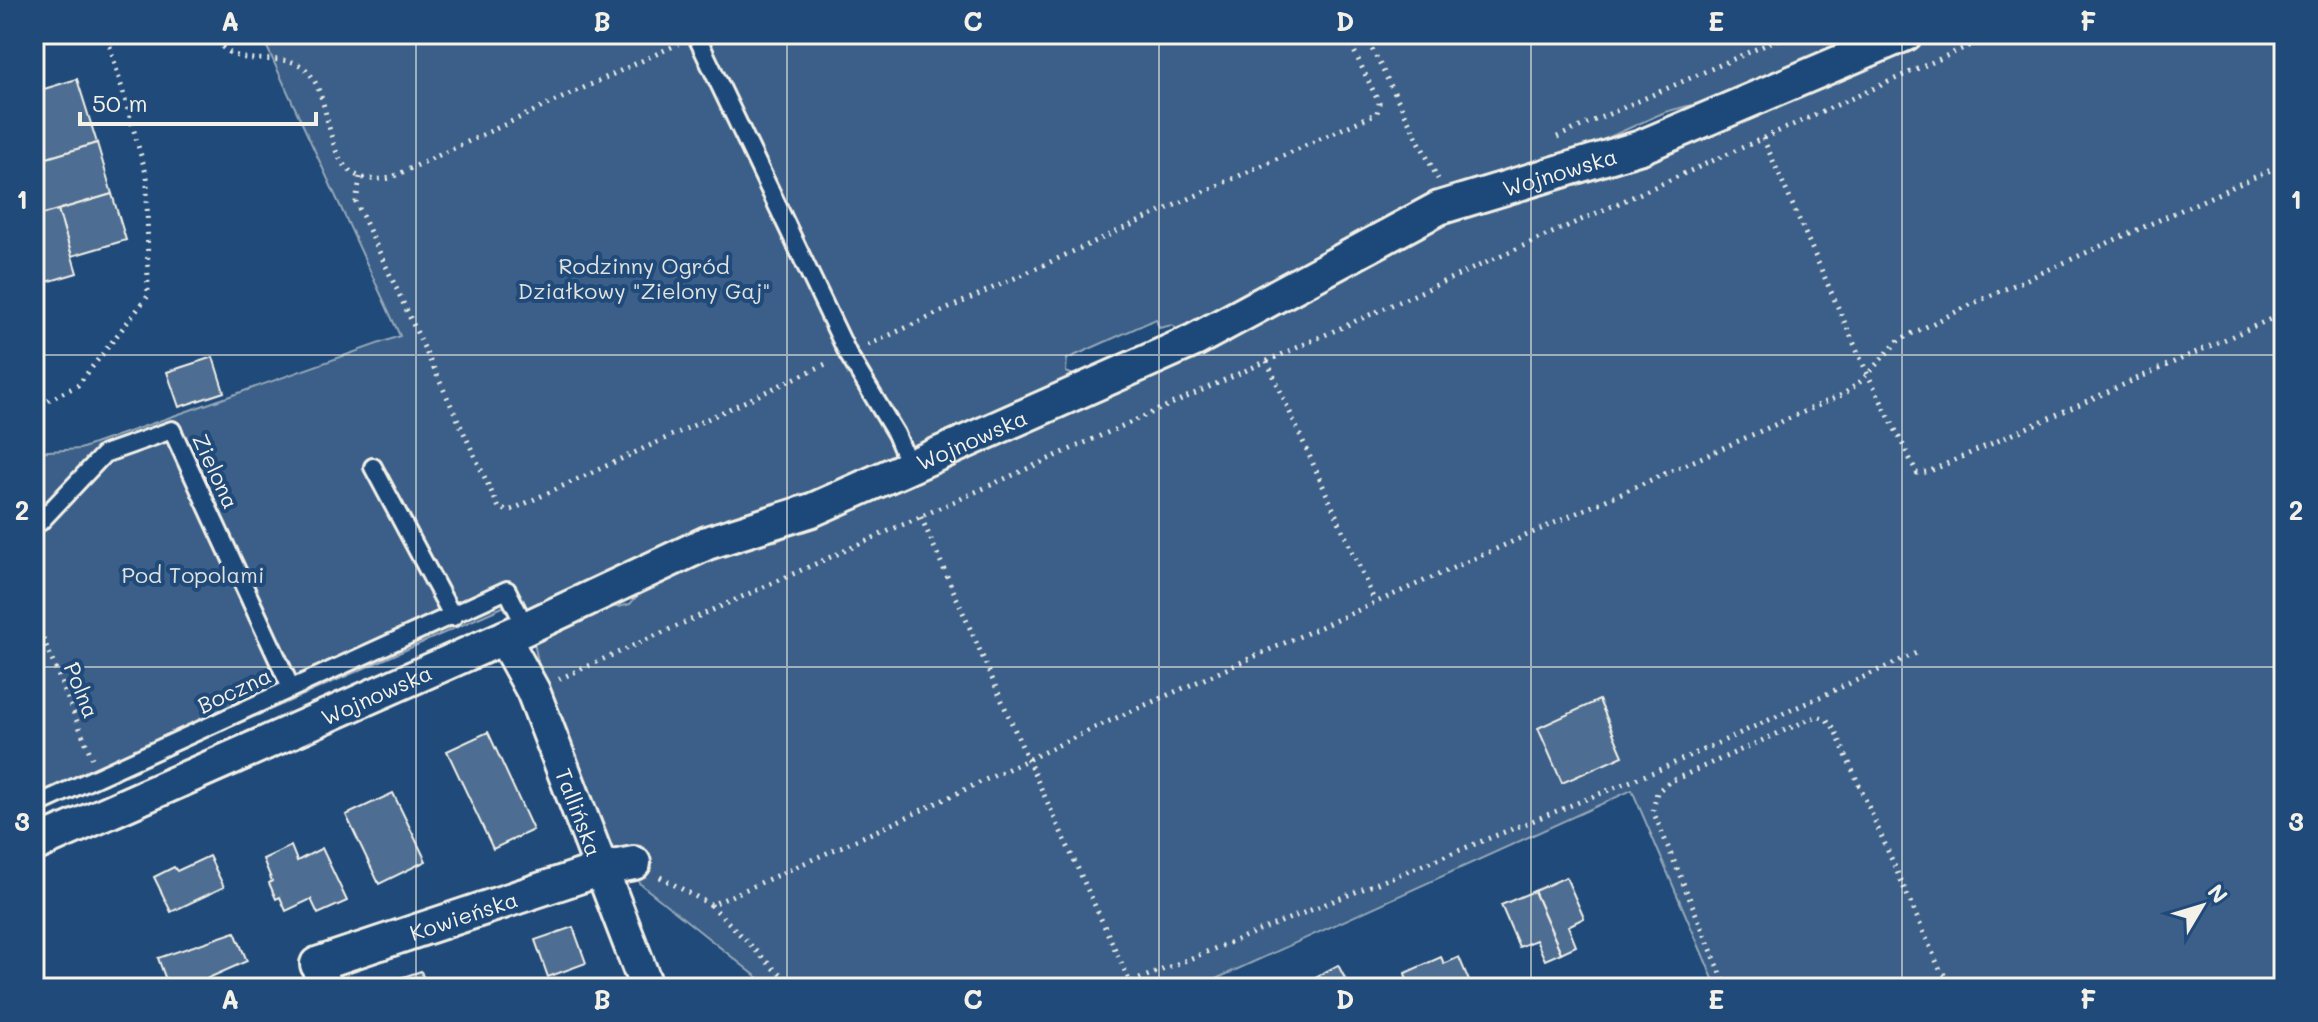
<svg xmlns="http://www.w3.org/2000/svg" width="2318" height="1022" font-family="Mali,sans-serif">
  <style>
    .green { fill: #3a5f88; stroke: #97a8b8; stroke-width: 2 }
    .building { fill: #4d6e92; stroke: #f4f1e8; stroke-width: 2 }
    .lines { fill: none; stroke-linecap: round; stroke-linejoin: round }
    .lane-casing { stroke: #f4f1e8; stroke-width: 22 }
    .street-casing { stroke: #f4f1e8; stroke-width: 38 }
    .path { stroke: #f4f1e8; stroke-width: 5; stroke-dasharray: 2 6; stroke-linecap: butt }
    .lane { stroke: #1f4a7a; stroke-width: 16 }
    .street { stroke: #1f4a7a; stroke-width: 32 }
    .grid { fill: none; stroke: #f4f1e8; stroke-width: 2; stroke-opacity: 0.55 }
    .labels { text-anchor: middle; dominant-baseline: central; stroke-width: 8; stroke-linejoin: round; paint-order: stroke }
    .street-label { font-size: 22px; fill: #f4f1e8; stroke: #1f4a7a }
    .park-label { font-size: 22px; fill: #e1e2de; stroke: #1f4a7a }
    .neatline { fill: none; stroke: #f4f1e8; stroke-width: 3 }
    .grid-label { font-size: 26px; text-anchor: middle; font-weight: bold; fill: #f4f1e8 }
  </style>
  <rect width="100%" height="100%" fill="#1f4a7a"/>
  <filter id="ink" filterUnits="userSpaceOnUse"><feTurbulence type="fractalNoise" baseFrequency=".0125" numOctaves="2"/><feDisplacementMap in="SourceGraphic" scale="16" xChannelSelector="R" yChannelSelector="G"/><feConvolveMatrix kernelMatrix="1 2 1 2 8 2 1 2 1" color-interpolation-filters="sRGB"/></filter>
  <g filter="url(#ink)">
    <g class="green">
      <polygon points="261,34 1886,34 1726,96 1665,112 1178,331 1172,325 1159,328 1156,319 1067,359 1066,372 1079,377 953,438 798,498 772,503 721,528 678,539 669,551 658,548 580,584 526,617 521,599 34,814 34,452 80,449 400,336"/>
      <polygon points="1920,34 2284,34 2284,988 1717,988 1632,790 1196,988 771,988 639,883 627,854 607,850 546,700 534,643 546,627 601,605 618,607 630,604 649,581 738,545 777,541 1386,242"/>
    </g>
    <g class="building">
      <polygon points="77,79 97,143 34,162 34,92"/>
      <polygon points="97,143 112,194 34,217 34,162"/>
      <polygon points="112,194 126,240 72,256 58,210"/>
      <polygon points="58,210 77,273 47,282 42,265 34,267 34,217"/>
      <polygon points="213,357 224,392 179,407 167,372"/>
      <polygon points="1599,700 1623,756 1562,783 1538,728"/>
      <polygon points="488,732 533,830 493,849 447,751"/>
      <polygon points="393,793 426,861 379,884 346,815"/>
      <polygon points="291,846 297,861 322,848 347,901 318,914 311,899 286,911 280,897 276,899 269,883 272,881 263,859"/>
      <polygon points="209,856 224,887 171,912 154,877 174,867 177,871"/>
      <polygon points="1566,877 1584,918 1568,926 1576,946 1561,953 1534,891"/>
      <polygon points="1534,891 1561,953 1545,960 1536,940 1519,947 1501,905"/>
      <polygon points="573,927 586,963 548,977 535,940"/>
      <polygon points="235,932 247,961 186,988 169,988 158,958"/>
      <polygon points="1441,957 1444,964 1459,957 1472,988 1409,988 1405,973"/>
      <polygon points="1338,965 1350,988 1295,988"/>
      <polygon points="421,971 427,988 377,988 376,986"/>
    </g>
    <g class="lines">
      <g class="lane-casing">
        <g id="lane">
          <polyline points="696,35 848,354 896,434 909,465"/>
          <polyline points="373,467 453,617"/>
          <polyline points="34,525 40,522 104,454 172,430 291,688"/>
          <polyline points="34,806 507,590 526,628"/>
        </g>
      </g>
      <g class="street-casing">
        <g id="street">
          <path id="s1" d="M504 638 533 691 647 988"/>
          <path id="s2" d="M34 845 526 628 707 543 812 510 1195 340 1439 208 1641 147 1906 34"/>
          <path id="s3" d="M326 988 317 964 602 869 634 863"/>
        </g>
      </g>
      <g class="path">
        <path d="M213 34C235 79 287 43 310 74 338 112 319 190 390 178L678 44"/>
        <polyline points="1365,35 1438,179"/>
        <polyline points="1557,137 1790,34"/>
        <polyline points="1763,138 1867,373 1917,473 1928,472 2284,313"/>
        <polyline points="360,177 356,202 499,508 509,511 830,362"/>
        <polyline points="868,345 1377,113 1379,103 1346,34"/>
        <polyline points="1267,361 1375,602"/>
        <polyline points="34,408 78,385 148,296 147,177 109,43"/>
        <polyline points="921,517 1028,760 1130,982"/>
        <polyline points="34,616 92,758"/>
        <polyline points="559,679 1995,34"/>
        <polyline points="660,877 711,905 905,818 1105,723 1844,394 1861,381 1899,340 1974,303 2284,164"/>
        <polyline points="711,905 773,968 799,988"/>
        <polyline points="1117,988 1661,769 1921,651"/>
        <polyline points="1727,988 1653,811 1657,792 1669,782 1817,716 1826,719 1834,728 1941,972 1961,988"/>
      </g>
      <use href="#lane" class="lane"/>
      <use href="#street" class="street"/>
    </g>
  </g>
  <path class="grid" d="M416 34V988M787 34V988M1159 34V988M1531 34V988M1902 34V988M34 355H2284M34 667H2284"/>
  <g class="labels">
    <g class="street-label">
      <text stroke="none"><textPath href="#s2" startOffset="1670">Wojnowska</textPath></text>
      <text stroke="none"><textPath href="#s2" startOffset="1022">Wojnowska</textPath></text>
      <text transform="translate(216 471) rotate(65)">Zielona</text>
      <text transform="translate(82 690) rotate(68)">Polna</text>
      <text transform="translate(234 690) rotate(-25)">Boczna</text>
      <text stroke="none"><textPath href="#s2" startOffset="374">Wojnowska</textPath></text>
      <text stroke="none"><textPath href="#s1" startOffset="190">Tallińska</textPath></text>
      <text stroke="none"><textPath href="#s3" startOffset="180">Kowieńska</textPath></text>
    </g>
    <g class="park-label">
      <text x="644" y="265">Rodzinny Ogród<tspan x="644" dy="25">Działkowy "Zielony Gaj"</tspan></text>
      <text x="193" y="574">Pod Topolami</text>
    </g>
  </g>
  <rect width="2318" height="1022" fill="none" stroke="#1f4a7a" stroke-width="88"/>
  <g transform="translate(2202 906) rotate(52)" stroke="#1f4a7a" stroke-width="6" paint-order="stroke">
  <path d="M0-6L14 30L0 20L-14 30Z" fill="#f4f1e8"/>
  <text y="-12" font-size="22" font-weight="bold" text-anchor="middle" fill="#f4f1e8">N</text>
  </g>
  <path d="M80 112v12h236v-12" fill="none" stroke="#f4f1e8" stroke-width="4"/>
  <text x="92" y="112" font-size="24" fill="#f4f1e8" stroke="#1f4a7a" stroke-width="6" paint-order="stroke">50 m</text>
  <rect x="44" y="44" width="2230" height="934" class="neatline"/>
  <g class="grid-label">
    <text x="230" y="31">A</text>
    <text x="602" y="31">B</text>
    <text x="973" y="31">C</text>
    <text x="1345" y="31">D</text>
    <text x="1716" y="31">E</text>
    <text x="2088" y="31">F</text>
    <text x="22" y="209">1</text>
    <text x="2296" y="209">1</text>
    <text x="22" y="520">2</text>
    <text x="2296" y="520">2</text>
    <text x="22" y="831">3</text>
    <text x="2296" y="831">3</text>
    <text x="230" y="1009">A</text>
    <text x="602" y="1009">B</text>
    <text x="973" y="1009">C</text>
    <text x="1345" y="1009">D</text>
    <text x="1716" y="1009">E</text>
    <text x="2088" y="1009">F</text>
  </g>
</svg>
